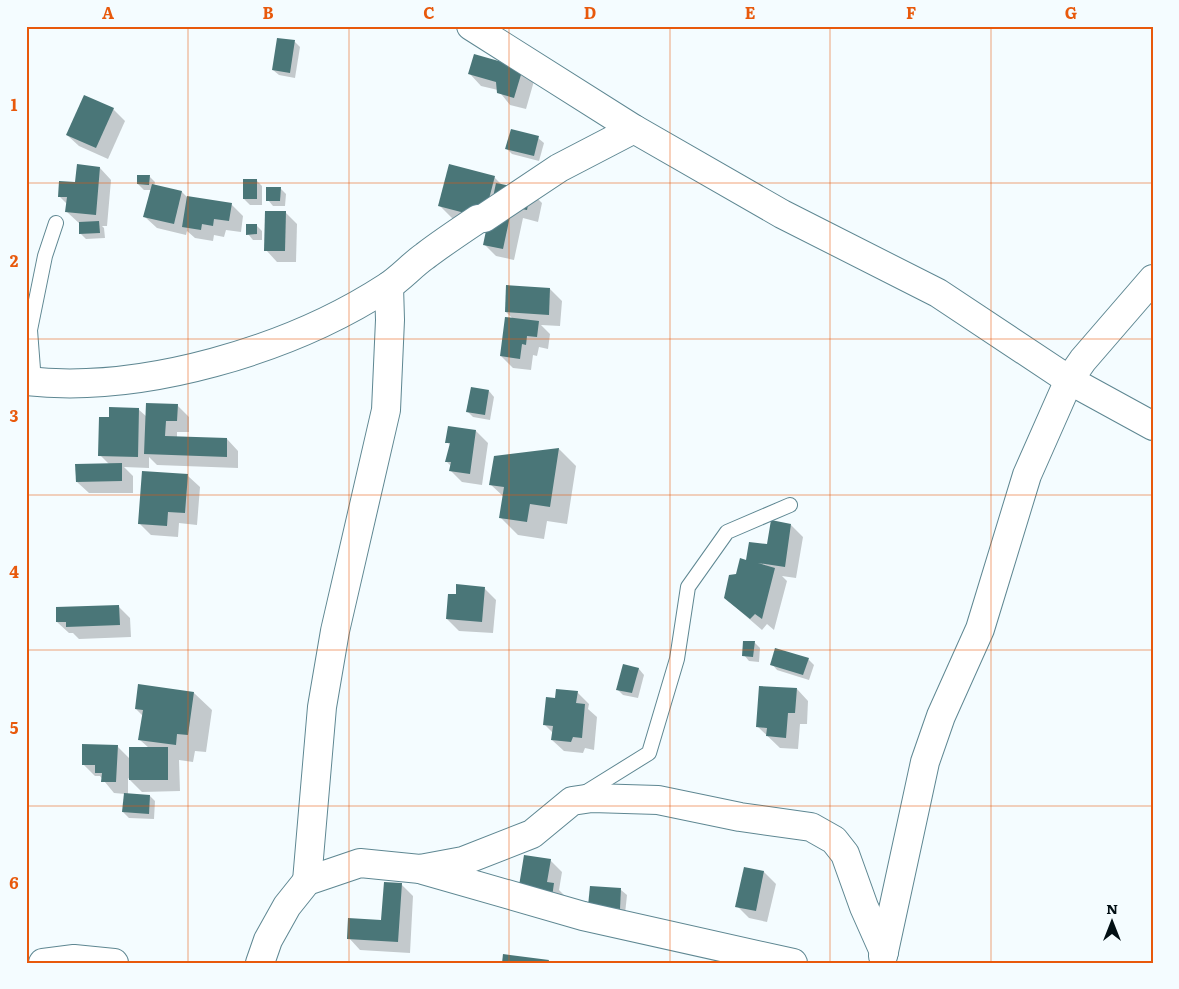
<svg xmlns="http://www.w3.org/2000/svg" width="1179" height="989" font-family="Literata,serif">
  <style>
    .shadow { fill: #0003 }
    .building { fill: #4a7678 }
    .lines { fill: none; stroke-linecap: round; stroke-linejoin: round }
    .lane-casing { stroke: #5e8792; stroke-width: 16 }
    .street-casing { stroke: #5e8792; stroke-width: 30 }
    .lane { stroke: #fff; stroke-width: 14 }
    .street { stroke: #fff; stroke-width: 28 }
    .grid { fill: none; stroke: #e8590c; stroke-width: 1; stroke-opacity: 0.55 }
    .neatline { fill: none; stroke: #e8590c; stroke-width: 2 }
    .grid-label { font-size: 16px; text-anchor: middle; font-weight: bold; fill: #e8590c }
  </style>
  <rect width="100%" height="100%" fill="#f4fcff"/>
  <g class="shadow">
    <polygon points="278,39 295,42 300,47 295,78 279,75 273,70"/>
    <polygon points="522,69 534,81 526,109 510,105 498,90 481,86 470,74"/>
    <polygon points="113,109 125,121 108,159 79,146 67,135"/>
    <polygon points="538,138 544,143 539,161 512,154 507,149"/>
    <polygon points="100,168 111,180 107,226 102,226 104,228 105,238 86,239 80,233 80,224 67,212 67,204 59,196"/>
    <polygon points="149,176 155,182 154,186 182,192 187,197 231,204 243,216 241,232 226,230 224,237 214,235 213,241 195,238 187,231 186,235 157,228 145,217 151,190 144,190 138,184"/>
    <polygon points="494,177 503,186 530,191 542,203 538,222 523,218 514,260 496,256 484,244 488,227 452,218 440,206"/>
    <polygon points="256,180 262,186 262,205 250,205 244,199"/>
    <polygon points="280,188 286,194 285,206 273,206 268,200"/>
    <polygon points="285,212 297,224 296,262 277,262 266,250"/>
    <polygon points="256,225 262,231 262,240 253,240 248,234"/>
    <polygon points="550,289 562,301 560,326 541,325 550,334 548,349 539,347 537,356 533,355 531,370 513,368 501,356 513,319 506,312"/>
    <polygon points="472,388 489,391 494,397 490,420 473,417 468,412"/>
    <polygon points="177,405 189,417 189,432 177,432 177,438 227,439 238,451 238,468 157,465 149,457 149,468 124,467 133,476 133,493 89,493 77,482 109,464 100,455 110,419 138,409 147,417"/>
    <polygon points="476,431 488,443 482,485 462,482 450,470 451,466 446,461 451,446 447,442"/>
    <polygon points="559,449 576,466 567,524 547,521 544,539 518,535 500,517 504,497 490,484 495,457"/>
    <polygon points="188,476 200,487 197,525 179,523 178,537 151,535 139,523"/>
    <polygon points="791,525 803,537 796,578 782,576 787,581 774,630 767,624 762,630 725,598 747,561"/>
    <polygon points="484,588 496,600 493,633 459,631 447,619"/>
    <polygon points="118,606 130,618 131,637 79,639 73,633 69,633 57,622"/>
    <polygon points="754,642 760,648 759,662 749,661 744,655"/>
    <polygon points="808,659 814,665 809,680 777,670 772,664"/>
    <polygon points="624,665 639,669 644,675 638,698 623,695 617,689"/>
    <polygon points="797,689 808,701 807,724 800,724 798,749 780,748 758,727"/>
    <polygon points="577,692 589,704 588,709 597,717 594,750 585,748 583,753 564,751 552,740 553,733 545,725 556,699"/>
    <polygon points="194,693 212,710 206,752 195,751 193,762 179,760 180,791 142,792 128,778 128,794 150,796 155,801 154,819 129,818 123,812 125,794 114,793 100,776 95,776 83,764 117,746 130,759 149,748 140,740 143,716 136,709"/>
    <polygon points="550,860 562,872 559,890 565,896 563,908 531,903"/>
    <polygon points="745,868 764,872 776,884 767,922 749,918 737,906"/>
    <polygon points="401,884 413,896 410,953 360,950 349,938 382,921"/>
    <polygon points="621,890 627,895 625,914 595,912"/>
  </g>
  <g class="building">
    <polygon points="277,38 295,40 290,73 272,70"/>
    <polygon points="474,54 523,68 514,98 497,93 496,82 468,74"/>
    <polygon points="84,95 114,108 96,148 66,135"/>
    <polygon points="511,129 539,136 534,156 505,149"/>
    <polygon points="77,164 100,167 96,215 65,212 67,197 58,197 59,181 75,182"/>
    <polygon points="449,164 495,176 484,218 438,206"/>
    <polygon points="137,175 150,175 149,185 137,184"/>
    <rect x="243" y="179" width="14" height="20"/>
    <polygon points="496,183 531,190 527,210 512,207 503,249 483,245"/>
    <polygon points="152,184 182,191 174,224 143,217"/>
    <polygon points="266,187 281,187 280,201 266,201"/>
    <polygon points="187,196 232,203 229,221 214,219 213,226 202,224 201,230 182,227"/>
    <polygon points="265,211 286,211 285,251 264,251"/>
    <polygon points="99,221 100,233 79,234 79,222"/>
    <polygon points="246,224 257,224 257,234 246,235"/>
    <polygon points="506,285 550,288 549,315 505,312"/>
    <polygon points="505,317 539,321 537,337 527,336 526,345 522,344 520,359 500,356"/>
    <polygon points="471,387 489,390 485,415 466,412"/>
    <polygon points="146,403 178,404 177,421 166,421 165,436 227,438 227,457 144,454"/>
    <polygon points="109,407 139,408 138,457 98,456 99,417 109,417"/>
    <polygon points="448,426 476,430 470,474 449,471 451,462 445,462 450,443 445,443"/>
    <polygon points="559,448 550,507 530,504 527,522 499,518 504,487 489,485 494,456"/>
    <polygon points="122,463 122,481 76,482 75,464"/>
    <polygon points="142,471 188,474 185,513 168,512 167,526 138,524"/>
    <polygon points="771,520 791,524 785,567 758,563 775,568 762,619 755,614 750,619 724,598 729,575 736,574 740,558 746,560 749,542 767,544"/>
    <polygon points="456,584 485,587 482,622 446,619 448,594 456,594"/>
    <polygon points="119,605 120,625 66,627 66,622 56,622 56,607"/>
    <polygon points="743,641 755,641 753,657 742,656"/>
    <polygon points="775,648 809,658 803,675 770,665"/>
    <polygon points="623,664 639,668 632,693 616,690"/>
    <polygon points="138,684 194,692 188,735 177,734 176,745 138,740 143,710 135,709"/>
    <polygon points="759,686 797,688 795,713 788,713 786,738 766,736 767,728 756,727"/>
    <polygon points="556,689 578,691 576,703 585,704 582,738 573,737 571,742 551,740 553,726 543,725 546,697 555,698"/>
    <polygon points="82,744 118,745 116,782 101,782 102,773 95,773 95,765 82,765"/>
    <rect x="129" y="747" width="39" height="33"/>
    <polygon points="124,793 150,795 149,814 122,812"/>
    <polygon points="524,855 551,859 547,882 554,883 552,897 518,892"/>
    <polygon points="744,867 764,871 756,911 735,907"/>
    <polygon points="384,882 402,883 398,942 347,939 348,918 381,920"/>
    <polygon points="590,886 621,888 620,909 588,906"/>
    <polygon points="503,954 549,960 548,963 502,963"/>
  </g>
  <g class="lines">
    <g class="lane-casing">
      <g id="lane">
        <polyline points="34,382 30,330 45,256 56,223"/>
        <polyline points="583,794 649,753 677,659 688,587 727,532 790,505"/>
      </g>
    </g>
    <g class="street-casing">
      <g id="street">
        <polyline points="471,26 634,129 782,214 938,293 1069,380 1153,426"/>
        <path d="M26 381C142 394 290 350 387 287 401 278 412 265 425 256 442 243 460 231 478 219L484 218 559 168 634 129"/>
        <polyline points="423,870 583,916 793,963"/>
        <polyline points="307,881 322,707 335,631 386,410 390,320 389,286"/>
        <polyline points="883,956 925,762 941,716 980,629 1027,475 1069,380 1083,360 1153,279"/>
        <polyline points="43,963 74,959 114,963"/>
        <polyline points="260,963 268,940 287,906 307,881 360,863 420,869 463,861 532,834 572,801 592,798 658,800 740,817 811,827 834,840 845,854 864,907 884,952"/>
      </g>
    </g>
    <use href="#lane" class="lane"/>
    <use href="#street" class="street"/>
  </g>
  <path class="grid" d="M188 26V963M349 26V963M509 26V963M670 26V963M830 26V963M991 26V963M26 183H1153M26 339H1153M26 495H1153M26 650H1153M26 806H1153"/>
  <rect width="1179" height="989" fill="none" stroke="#f4fcff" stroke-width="55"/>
  <g transform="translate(1112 922)" stroke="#f4fcff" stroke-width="4" paint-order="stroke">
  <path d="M0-4L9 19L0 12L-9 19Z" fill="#020f14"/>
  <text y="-8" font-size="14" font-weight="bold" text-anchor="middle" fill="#020f14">N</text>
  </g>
  <rect x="28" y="28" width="1124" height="934" class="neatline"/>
  <g class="grid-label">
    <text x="108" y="19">A</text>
    <text x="268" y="19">B</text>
    <text x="429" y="19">C</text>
    <text x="590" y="19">D</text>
    <text x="750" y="19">E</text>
    <text x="911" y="19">F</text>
    <text x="1071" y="19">G</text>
    <text x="14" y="111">1</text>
    <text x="14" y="267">2</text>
    <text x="14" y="422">3</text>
    <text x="14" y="578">4</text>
    <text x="14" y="734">5</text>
    <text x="14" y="889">6</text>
  </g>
</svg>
